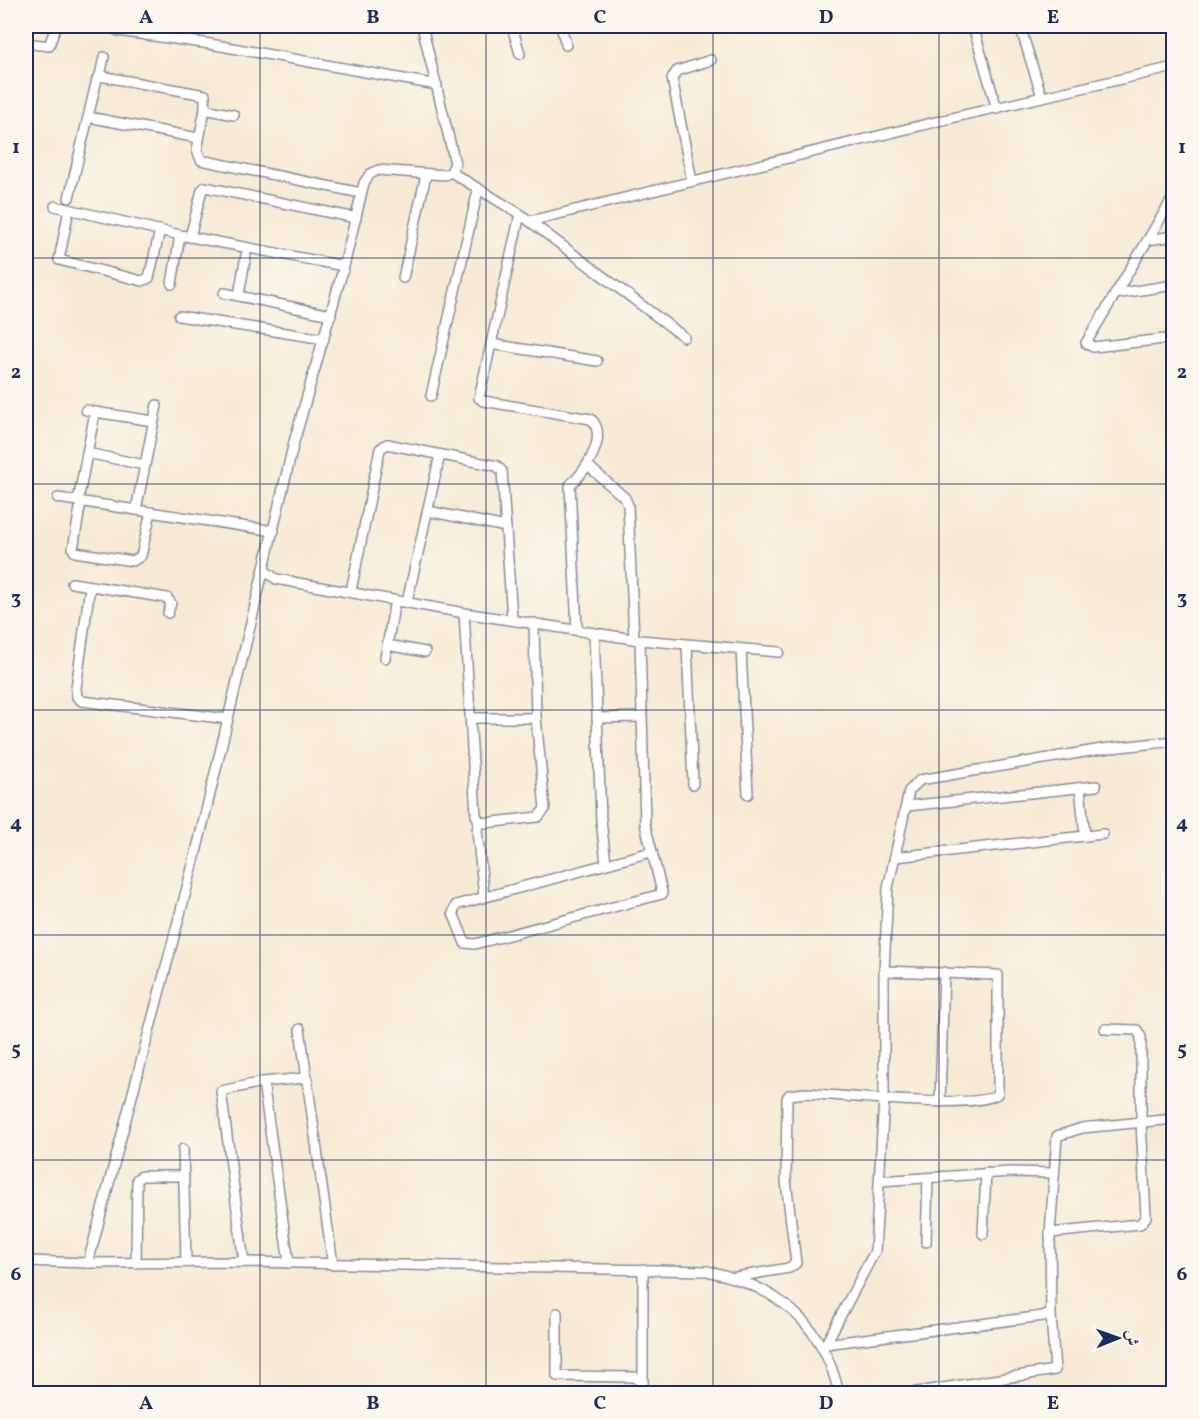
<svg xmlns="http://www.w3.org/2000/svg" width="1199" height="1419" font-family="Vollkorn,Amiri,serif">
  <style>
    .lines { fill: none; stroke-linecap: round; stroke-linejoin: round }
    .minor-casing { stroke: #888c99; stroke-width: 12 }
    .minor { stroke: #fff; stroke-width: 9 }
    .grid { fill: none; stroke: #1b2f5e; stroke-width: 1.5; stroke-opacity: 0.55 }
    .neatline { fill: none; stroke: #1b2f5e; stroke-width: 2 }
    .grid-label { font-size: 20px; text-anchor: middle; font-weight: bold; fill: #1b2f5e }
  </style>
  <rect width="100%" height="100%" fill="#fbf7ec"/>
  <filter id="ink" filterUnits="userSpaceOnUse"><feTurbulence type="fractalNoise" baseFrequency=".0167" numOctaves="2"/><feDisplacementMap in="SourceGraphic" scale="12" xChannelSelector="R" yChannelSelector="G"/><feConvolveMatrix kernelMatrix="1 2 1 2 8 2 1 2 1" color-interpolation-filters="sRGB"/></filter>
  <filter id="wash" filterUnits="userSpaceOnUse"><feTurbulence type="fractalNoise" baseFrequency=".008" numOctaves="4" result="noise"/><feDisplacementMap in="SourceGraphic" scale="24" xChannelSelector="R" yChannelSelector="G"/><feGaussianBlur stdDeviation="1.35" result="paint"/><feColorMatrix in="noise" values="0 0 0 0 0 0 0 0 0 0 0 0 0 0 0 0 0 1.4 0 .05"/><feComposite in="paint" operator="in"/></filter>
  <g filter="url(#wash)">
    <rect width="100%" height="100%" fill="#f6ead4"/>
  </g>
  <g filter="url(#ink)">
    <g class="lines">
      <g class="minor-casing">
        <g id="minor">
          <polyline points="110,26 118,31 210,44 437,85"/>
          <path d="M422 26 455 163 451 172 445 175 378 170 370 174 364 183 344 266 294 442 195 857 88 1263 244 1262 707 1271C775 1285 824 1323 839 1394"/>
          <polyline points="512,26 520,54"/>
          <polyline points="561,26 566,45"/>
          <polyline points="973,26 997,109"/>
          <polyline points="1020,26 1042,97"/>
          <polyline points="26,43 49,46 56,26"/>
          <polyline points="100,76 104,57"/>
          <polyline points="234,115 205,109 197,150 201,160 361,193"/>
          <polyline points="88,117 198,138"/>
          <polyline points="451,172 520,214 684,337"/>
          <polyline points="692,181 672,78 677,71 711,60"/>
          <polyline points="1174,196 1086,343 1093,347 1174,338"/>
          <polyline points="69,198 97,79 100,76 205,95 205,109"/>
          <polyline points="55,206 180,235 344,266"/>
          <polyline points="69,209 59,260 142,281 149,278 160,230"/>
          <path d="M520 214 479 398 483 401 591 419C609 437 585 472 570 485L577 630"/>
          <polyline points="530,221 964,115 1174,67"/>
          <polyline points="190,237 202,190 205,187 356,218"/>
          <polyline points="1148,240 1174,236"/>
          <polyline points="403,278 426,175"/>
          <polyline points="172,284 180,235"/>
          <polyline points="224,293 331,315"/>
          <polyline points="1115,294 1174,285"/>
          <polyline points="239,295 246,255"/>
          <polyline points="179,316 324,339"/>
          <polyline points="491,344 597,361"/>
          <polyline points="431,396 478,190"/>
          <polyline points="95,412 153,421"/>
          <polyline points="87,453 144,465"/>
          <polyline points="587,465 625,498 628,505 634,639"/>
          <polyline points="58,498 274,531"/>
          <polyline points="78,501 95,412 86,410"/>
          <polyline points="81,502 73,549 75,552 133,561 141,556 151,512"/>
          <polyline points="136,510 157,405"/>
          <polyline points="428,511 506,527"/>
          <polyline points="264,570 276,579 287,581 464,613 640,640 779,652"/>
          <polyline points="72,583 167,598 171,603 168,613"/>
          <polyline points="90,587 76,688 77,697 82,701 228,719"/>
          <polyline points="351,591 380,449 387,444 497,466 502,471 512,619"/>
          <polyline points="407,602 440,455"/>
          <polyline points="464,613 476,815 479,821 485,823 538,817 545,809 536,718 534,623"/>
          <polyline points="594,633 601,820 606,863"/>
          <polyline points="640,640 645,824 662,892 662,894 475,944 465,943 453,913 456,905 651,852"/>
          <polyline points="387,645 425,652"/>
          <polyline points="687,645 693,784"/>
          <polyline points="741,649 748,794"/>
          <polyline points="385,658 395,600"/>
          <polyline points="471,718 536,718"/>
          <polyline points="597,718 641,717"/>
          <polyline points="1080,788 1085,836"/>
          <polyline points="907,806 1096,786"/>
          <polyline points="479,821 477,830 484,897"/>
          <polyline points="895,857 1103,834"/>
          <polyline points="300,1029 333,1265"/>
          <polyline points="263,1082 289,1263"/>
          <polyline points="940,1102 944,972"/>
          <polyline points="183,1149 186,1262"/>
          <polyline points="880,1181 1010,1172 1052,1173"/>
          <polyline points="1050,1233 1140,1224 1146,1217 1141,1122 1141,1037 1137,1030 1105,1029"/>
          <polyline points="983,1234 986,1173"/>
          <polyline points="926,1242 928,1178"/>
          <polyline points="26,1261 88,1263"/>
          <polyline points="244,1262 221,1091 263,1082 305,1078"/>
          <polyline points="136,1263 137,1179 142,1176 184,1176"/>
          <polyline points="643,1269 643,1394"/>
          <path d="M736 1277 789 1268 796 1263 786 1181 787 1098 789 1095 805 1093C833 1095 986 1111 998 1093V975L884 971"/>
          <polyline points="557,1313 557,1376 635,1377 643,1384"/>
          <polyline points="1051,1315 1050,1233 1057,1136 1082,1128 1174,1119"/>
          <polyline points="825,1344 1051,1315 1055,1370 905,1394"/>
          <polyline points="823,1349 875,1251 884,1099 884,971 888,888 909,791 920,780 1102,749 1174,741"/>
        </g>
      </g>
      <use href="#minor" class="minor"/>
    </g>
  </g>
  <path class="grid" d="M260 26V1394M486 26V1394M713 26V1394M939 26V1394M26 258H1174M26 484H1174M26 710H1174M26 935H1174M26 1160H1174"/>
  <rect width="1199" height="1419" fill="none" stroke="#fbf7ec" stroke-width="66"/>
  <g transform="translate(1118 1338) rotate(89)" stroke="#fbf7ec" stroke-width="4.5" paint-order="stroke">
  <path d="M0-4.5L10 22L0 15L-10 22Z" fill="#1b2f5e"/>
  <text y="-9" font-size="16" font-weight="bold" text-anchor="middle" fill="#1b2f5e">ش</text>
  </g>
  <rect x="33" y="33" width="1133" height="1353" class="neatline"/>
  <g class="grid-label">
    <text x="146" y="23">A</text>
    <text x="373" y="23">B</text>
    <text x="600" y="23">C</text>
    <text x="826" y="23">D</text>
    <text x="1053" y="23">E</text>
    <text x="16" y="153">1</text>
    <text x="1182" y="153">1</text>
    <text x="16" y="378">2</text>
    <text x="1182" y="378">2</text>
    <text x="16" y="604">3</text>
    <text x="1182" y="604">3</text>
    <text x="16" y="829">4</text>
    <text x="1182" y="829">4</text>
    <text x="16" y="1055">5</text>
    <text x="1182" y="1055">5</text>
    <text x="16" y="1280">6</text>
    <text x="1182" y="1280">6</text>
    <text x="146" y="1409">A</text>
    <text x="373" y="1409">B</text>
    <text x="600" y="1409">C</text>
    <text x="826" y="1409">D</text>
    <text x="1053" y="1409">E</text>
  </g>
</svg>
